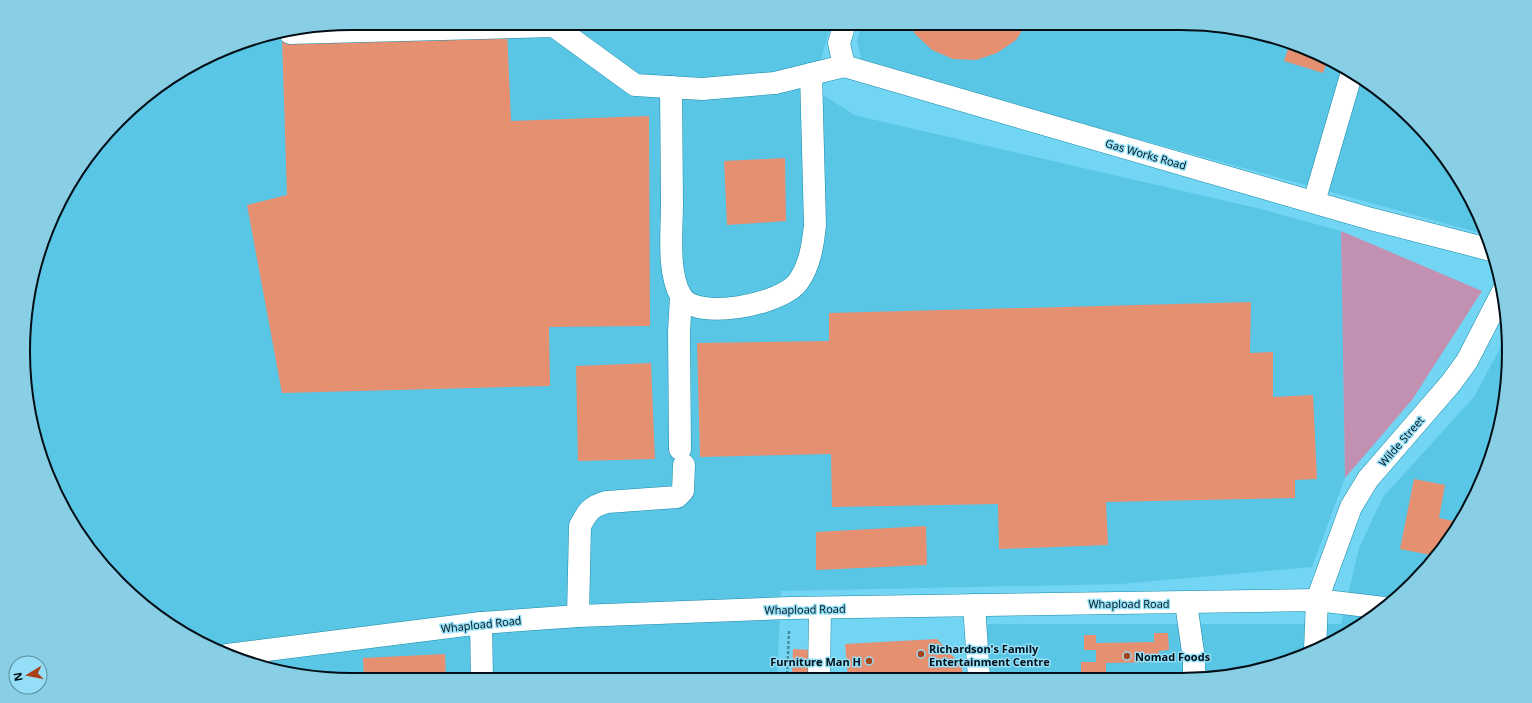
<svg xmlns="http://www.w3.org/2000/svg" width="1532" height="703" font-family="'Open Sans',sans-serif">
  <style>
    .built { fill: #59c6e6 }
    .green { fill: #c291b1 }
    .building { fill: #e69072 }
    .lines { fill: none; stroke-linecap: round; stroke-linejoin: round }
    .minor-casing { stroke: #188aa6; stroke-width: 23 }
    .path { stroke: #478a9f; stroke-width: 2.5; stroke-dasharray: 3 2; stroke-linecap: butt }
    .minor { stroke: #fff; stroke-width: 22 }
    .poi-dot { fill: #a84219; stroke: #94dff7; stroke-width: 1.5 }
    .labels { text-anchor: middle; dominant-baseline: central; stroke-width: 3; stroke-linejoin: round; paint-order: stroke }
    .street-label { font-size: 11px; fill: #000f16; stroke: #94dff7 }
    .poi-label { font-size: 11px; font-weight: bold; fill: #000f16; stroke: #94dff7; text-anchor: start }
    .rim { fill: none; stroke: #000f16; stroke-width: 2 }
  </style>
  <rect width="100%" height="100%" fill="#72d5f3"/>
  <g class="built">
    <polygon points="352,23 831,23 820,64 819,92 854,115 1261,209 1341,231 1345,478 1312,567 1121,584 781,591 777,679 351,680 288,674 226,655 135,599 67,516 29,415 23,351 29,288 67,187 135,104 187,67 246,41"/>
    <polygon points="862,23 1181,23 1244,29 1306,48 1363,78 1413,119 1454,169 1484,226 1487,235 1044,113 861,59 857,41"/>
    <polygon points="1507,335 1509,351 1503,415 1484,477 1441,551 1381,612 1306,655 1224,677 990,678 985,624 1341,624 1359,548 1383,497 1474,397"/>
  </g>
  <polygon class="green" points="1341,231 1482,291 1412,400 1345,478"/>
  <g class="building">
    <polygon points="803,23 821,23 819,28"/>
    <polygon points="909,23 1027,23 1016,40 997,53 976,60 953,59 932,50 915,34"/>
    <polygon points="507,29 511,121 649,116 650,326 549,327 550,386 282,393 247,205 287,195 282,39"/>
    <polygon points="1290,43 1306,48 1328,60 1323,73 1284,61"/>
    <polygon points="785,158 786,221 727,225 724,161"/>
    <polygon points="1251,302 1250,353 1273,352 1273,397 1313,395 1317,479 1295,480 1295,498 1106,502 1108,545 999,549 998,504 832,507 831,454 700,457 697,343 829,341 829,313"/>
    <polygon points="651,363 655,459 578,461 576,366"/>
    <polygon points="1414,479 1445,485 1439,518 1453,521 1450,536 1436,556 1400,549"/>
    <polygon points="926,526 927,565 816,570 816,532"/>
    <polygon points="1154,633 1168,633 1169,650 1159,651 1159,662 1106,663 1106,678 1081,678 1081,662 1096,662 1096,650 1084,650 1084,635 1096,635 1096,643 1154,642"/>
    <polygon points="937,639 962,666 963,678 848,678 845,644"/>
    <polygon points="793,649 813,650 812,678 792,679"/>
    <polygon points="445,654 446,680 364,680 363,658"/>
    <rect x="691" y="677" width="33" height="2"/>
  </g>
  <g class="lines">
    <g class="minor-casing">
      <g id="minor">
        <polyline points="845,23 839,43 844,66 1371,219 1491,250"/>
        <polyline points="290,33 554,26 635,85 702,89 775,83 844,66"/>
        <path d="M671 87C671 126 672 164 672 203 672 229 667 273 681 296 696 322 783 304 798 282 810 266 813 244 815 225L811 74"/>
        <polyline points="1314,202 1352,72"/>
        <polyline points="680,449 679,332 681,297"/>
        <polyline points="1186,603 1194,659 1194,677"/>
        <polyline points="974,605 979,678"/>
        <path d="M578 616 580 526C587 512 591 506 607 502L677 497 683 491 684 465"/>
        <polyline points="481,623 482,680"/>
        <polyline points="1315,650 1317,600 1351,507 1368,479 1451,383 1467,361 1503,291"/>
        <polyline points="227,655 481,623 578,616 790,608 1317,600 1384,608"/>
        <polyline points="819,678 820,608"/>
      </g>
    </g>
    <polyline class="path" points="787,679 789,631"/>
    <use href="#minor" class="minor"/>
  </g>
  <g class="poi-dot">
    <circle cx="921" cy="654" r="4"/>
    <circle cx="1127" cy="656" r="4"/>
    <circle cx="869" cy="661" r="4"/>
  </g>
  <g class="labels">
    <g class="street-label">
      <text transform="translate(1146 154) rotate(16)">Gas Works Road</text>
      <text transform="translate(1401 441) rotate(-49)">Wilde Street</text>
      <text x="1129" y="603">Whapload Road</text>
      <text transform="translate(805 609) rotate(-1)">Whapload Road</text>
      <text transform="translate(481 624) rotate(-6)">Whapload Road</text>
    </g>
    <g class="poi-label">
      <text x="929" y="648">Richardson's Family<tspan x="929" dy="13">Entertainment Centre</tspan></text>
      <text x="1135" y="656">Nomad Foods</text>
      <text x="861" y="661" text-anchor="end">Furniture Man H</text>
    </g>
  </g>
  <path d="M0 0H1532V703H0ZM351 30H1181A321 321 0 0 1 1502 351V352A321 321 0 0 1 1181 673H351A321 321 0 0 1 30 352V351A321 321 0 0 1 351 30Z" fill="#88cee5" fill-rule="evenodd"/>
  <path class="rim" d="M351 30H1181A321 321 0 0 1 1502 351V352A321 321 0 0 1 1181 673H351A321 321 0 0 1 30 352V351A321 321 0 0 1 351 30Z"/>
  <g transform="translate(28 675) rotate(260)"><circle r="19" fill="#94dff7" stroke="#598c9d"/>
  <path d="M0-3L7 15L0 10L-7 15Z" fill="#a84219"/>
  <text y="-6" font-size="11" font-weight="bold" text-anchor="middle" fill="#000f16">N</text>
  </g>
</svg>
